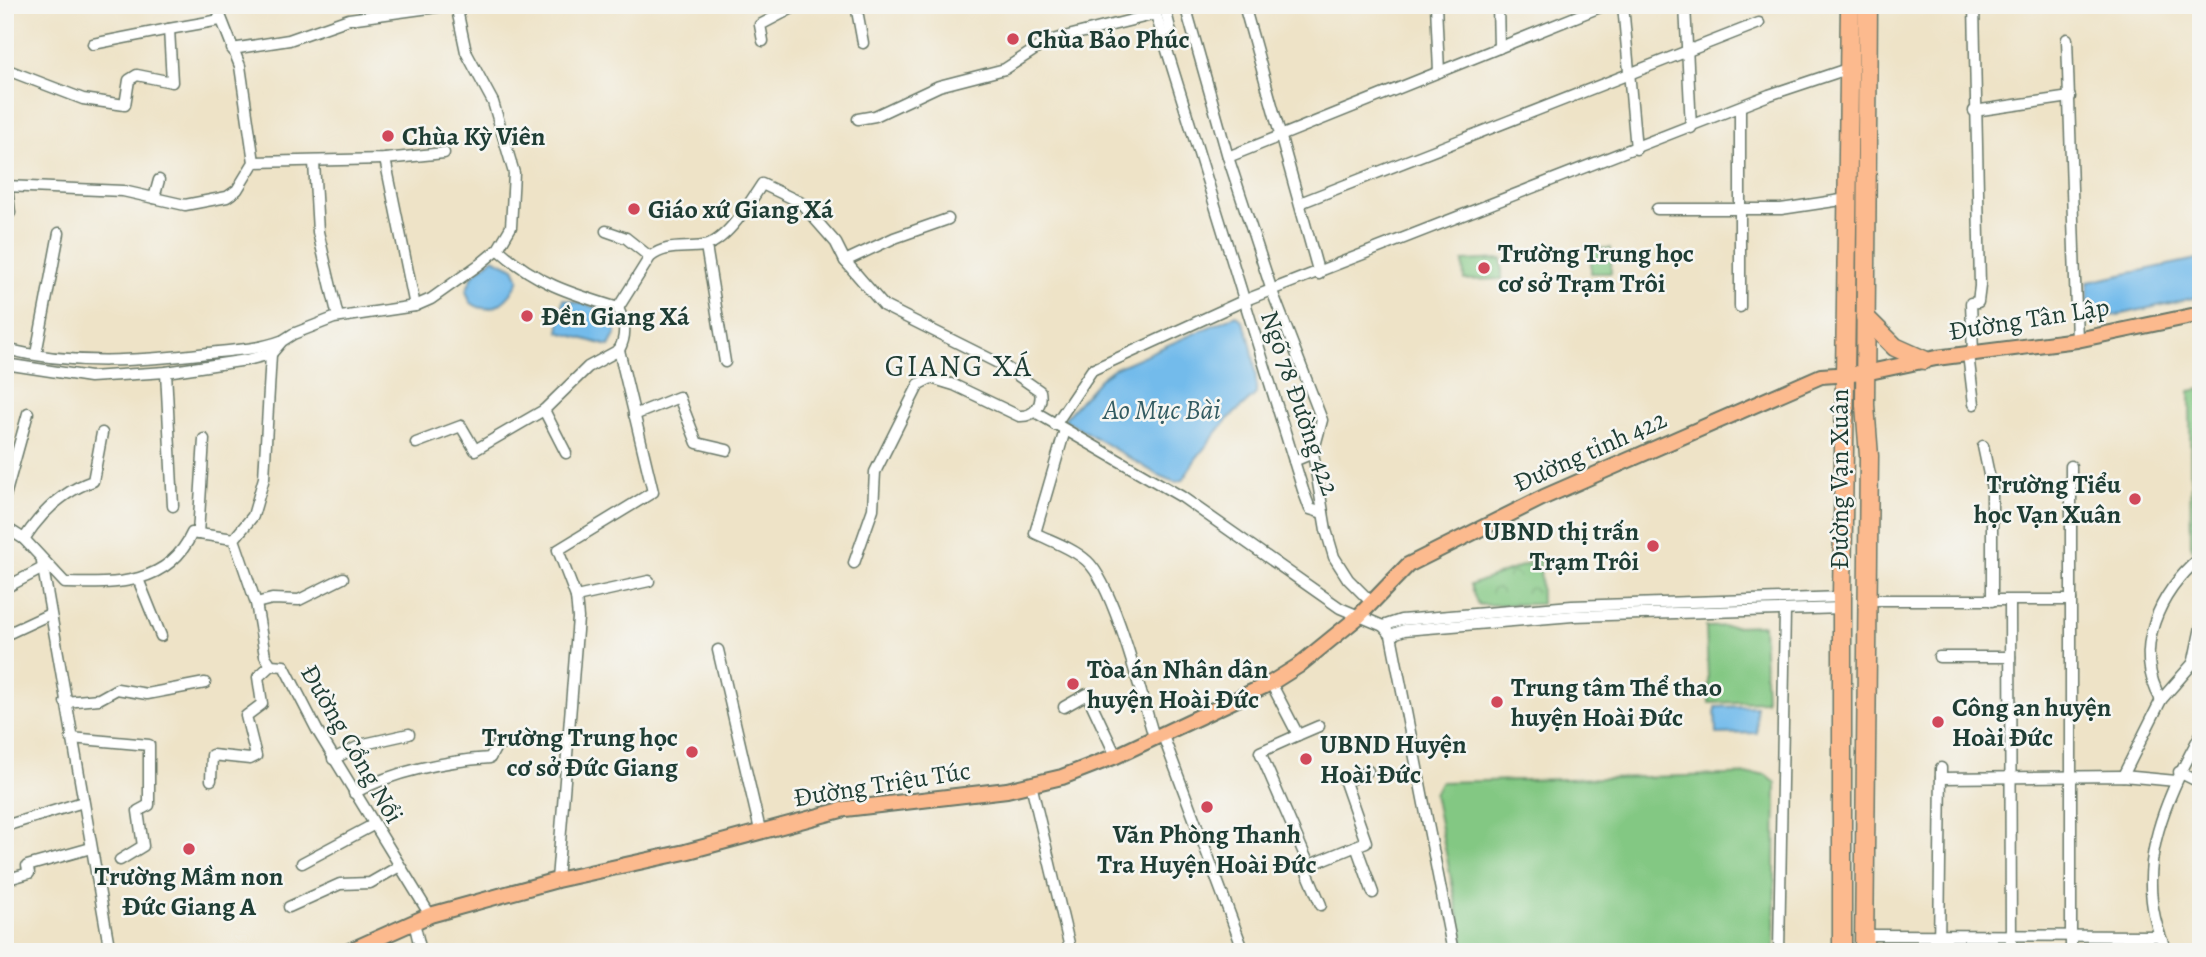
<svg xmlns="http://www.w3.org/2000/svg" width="2206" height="957" font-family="Alegreya,serif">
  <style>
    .grass { fill: #83c883; stroke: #51825c; stroke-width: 2 }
    .park { fill: url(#park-crowns); stroke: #51825c; stroke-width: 2 }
    .water { fill: #73bbeb; stroke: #497c90; stroke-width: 2 }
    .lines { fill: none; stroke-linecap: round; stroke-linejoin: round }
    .street-casing { stroke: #677767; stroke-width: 13 }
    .primary-casing { stroke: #677767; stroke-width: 18 }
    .highway-casing { stroke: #677767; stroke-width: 21 }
    .street { stroke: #fff; stroke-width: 10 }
    .primary { stroke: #fcba8e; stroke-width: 14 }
    .highway { stroke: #fcba8e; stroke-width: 18 }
    .poi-dot { fill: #d1495b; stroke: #f6f6f2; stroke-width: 2.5 }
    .labels { text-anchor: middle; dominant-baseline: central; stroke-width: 5; stroke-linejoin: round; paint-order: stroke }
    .poi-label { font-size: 26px; font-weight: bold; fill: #1f3d34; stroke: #f6f6f2; text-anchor: start }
    .street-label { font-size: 26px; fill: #1f3d34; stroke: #f6f6f2 }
    .water-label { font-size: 28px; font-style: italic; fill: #345c62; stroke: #f6f6f2 }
    .quarter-label { font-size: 30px; letter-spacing: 2px; fill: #1f3d34; stroke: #f6f6f2 }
  </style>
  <defs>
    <pattern id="park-crowns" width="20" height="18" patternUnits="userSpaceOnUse" patternTransform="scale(1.75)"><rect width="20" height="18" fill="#83c883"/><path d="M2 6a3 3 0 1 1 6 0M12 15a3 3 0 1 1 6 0" fill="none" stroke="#6ba46c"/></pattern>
  </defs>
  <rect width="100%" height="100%" fill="#f6f6f2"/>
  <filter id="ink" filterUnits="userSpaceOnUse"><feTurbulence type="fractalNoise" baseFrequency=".0143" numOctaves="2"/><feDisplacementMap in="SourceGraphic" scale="14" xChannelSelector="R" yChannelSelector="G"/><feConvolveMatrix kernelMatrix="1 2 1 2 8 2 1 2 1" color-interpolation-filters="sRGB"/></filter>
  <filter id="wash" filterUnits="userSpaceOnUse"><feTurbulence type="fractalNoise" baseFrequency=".00686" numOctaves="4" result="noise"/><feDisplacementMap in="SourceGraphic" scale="28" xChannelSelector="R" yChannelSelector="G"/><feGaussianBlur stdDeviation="1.57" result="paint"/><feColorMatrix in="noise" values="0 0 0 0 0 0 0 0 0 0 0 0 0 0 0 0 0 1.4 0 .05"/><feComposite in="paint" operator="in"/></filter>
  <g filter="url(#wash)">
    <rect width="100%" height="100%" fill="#eee3c7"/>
    <g class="grass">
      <polygon points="1611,248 1611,273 1591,273 1591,249"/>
      <polygon points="1502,259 1502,279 1464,280 1463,261"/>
      <polygon points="2201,389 2201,544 2191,549 2190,391"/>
      <polygon points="1763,625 1766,701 1709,703 1706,627"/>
      <polygon points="1765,774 1776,783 1774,952 1466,952 1434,794 1440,782"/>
    </g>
    <polygon class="park" points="1540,555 1541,604 1478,605 1470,585 1530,563 1529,559"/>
    <g class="water">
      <path d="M493 258 514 268 519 279C511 299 491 319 470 302L466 291 473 275Z"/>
      <polygon points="2201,258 2201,294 2193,298 2118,315 2092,317 2087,310 2088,282"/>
      <polygon points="563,299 615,312 616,333 609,346 559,332"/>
      <path d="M1236 315C1252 324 1257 377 1256 394L1226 421 1195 460 1183 480 1175 482 1160 476 1064 419 1100 379 1113 369Z"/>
      <polygon points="1756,706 1757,733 1716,734 1715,707"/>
    </g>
  </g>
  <g filter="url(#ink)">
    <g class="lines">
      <g class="street-casing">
        <g id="street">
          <polyline points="856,5 863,43"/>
          <polyline points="1153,5 1303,490 1310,509 1323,513"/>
          <polyline points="1164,5 1171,32"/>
          <polyline points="1185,5 1228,157 1272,291 1322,420 1313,453 1326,530 1334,557 1348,579 1372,603"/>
          <polyline points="1244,5 1319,274"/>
          <polyline points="1436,5 1439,72"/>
          <polyline points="1498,5 1499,48"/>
          <polyline points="1623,5 1636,149"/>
          <polyline points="1685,5 1691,128"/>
          <polyline points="2067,39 2077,340"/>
          <polyline points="763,41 760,25 798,5"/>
          <polyline points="93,44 169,29"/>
          <polyline points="232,49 289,40 349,19 451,5"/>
          <polyline points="5,69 83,99 125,105 129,80 137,75 172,82 169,29 220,20"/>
          <polyline points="1740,108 1740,307"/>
          <polyline points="1974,111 2070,97"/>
          <polyline points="858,119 875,116 939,86 1005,69 1048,41 1156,14"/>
          <polyline points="1228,157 1605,5"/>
          <polyline points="385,159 415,306"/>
          <polyline points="254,162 385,159 444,153"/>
          <polyline points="314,162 318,232 338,317"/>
          <polyline points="5,186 123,191 185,205 227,197 237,190 254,162 240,66 216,5"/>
          <polyline points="154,198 159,180"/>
          <polyline points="1300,203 1759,23"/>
          <polyline points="1657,209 1781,209 1848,199"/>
          <polyline points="5,213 10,213 7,186"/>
          <polyline points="606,231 626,238 650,257"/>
          <polyline points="706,246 725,362"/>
          <path d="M498 249C536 283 569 293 618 308 625 323 627 335 619 350L653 492 558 550 576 597 578 618 557 880"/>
          <polyline points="845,261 894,238 948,219"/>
          <path d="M618 308 650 257C666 244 684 249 703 246 726 243 750 202 762 184L800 202 836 243 845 261 884 306 1004 366 1040 391C1043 405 1034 417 1019 416L954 385 931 378 919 384 875 472 873 509 854 563"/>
          <path d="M5 349C73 366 139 361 208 353 233 350 257 350 281 341"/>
          <polyline points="1973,353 1971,303 1978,302 1980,286 1974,5"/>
          <polyline points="36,354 59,233"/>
          <polyline points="271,354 264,478 253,516 234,539 256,603 265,656 271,665 284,666 317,730 430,915"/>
          <polyline points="1968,354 1974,404"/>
          <polyline points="5,364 90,377 166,372 247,360 271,354 282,341 293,334 334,318 415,306 431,299 480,264 498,249 511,227 514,173 493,102 466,52 456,5"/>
          <polyline points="166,372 173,506"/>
          <polyline points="544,410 566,453"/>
          <polyline points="1035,412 1182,497 1340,608 1383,626 1391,635 1453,952"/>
          <polyline points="634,415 679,397 697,443 727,450"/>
          <polyline points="1055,425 1092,370 1243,301 1769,95 1850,68"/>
          <path d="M1065 430 1035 533C1051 541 1073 548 1087 561 1114 585 1142 698 1154 737"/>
          <polyline points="416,443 461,426 475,450 544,410 588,367 619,350"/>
          <polyline points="1983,446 1992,489 1992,601"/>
          <polyline points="1294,461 1313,453"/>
          <polyline points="5,496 28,413"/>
          <path d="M5 527 24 539 65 583C114 584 168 586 192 533L234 539"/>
          <polyline points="198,534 204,439"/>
          <path d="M24 539C41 513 63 491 93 481L102 433"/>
          <polyline points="42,562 110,952"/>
          <polyline points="138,579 161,636"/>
          <polyline points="5,588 43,568"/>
          <polyline points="576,597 649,581"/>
          <polyline points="1865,600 2071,600"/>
          <polyline points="2010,601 2011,952"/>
          <polyline points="256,603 272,599 299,600 343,578"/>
          <polyline points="1383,626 1401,620 1572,606 1842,597"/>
          <polyline points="5,635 50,614"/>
          <polyline points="1391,635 1404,630 1573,616 1843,608"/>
          <polyline points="718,650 760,830"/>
          <polyline points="1939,657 2010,657"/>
          <polyline points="2194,660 2201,627"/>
          <polyline points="1271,683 1298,735 1260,752 1309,865"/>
          <path d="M2161 700C2132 648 2159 593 2201 557"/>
          <polyline points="65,702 99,699 117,689 147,694 205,683"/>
          <polyline points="1064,707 1087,694 1116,756"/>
          <polyline points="1162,733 1244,952"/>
          <polyline points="1298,735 1319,726"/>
          <polyline points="71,738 149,745 149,805 138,811 143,846 120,860"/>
          <polyline points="333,759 364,744 409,734"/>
          <polyline points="2179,772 2201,783"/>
          <polyline points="2123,776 2161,700 2201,654"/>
          <polyline points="1941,778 2123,776 2176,781"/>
          <polyline points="211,780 212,755 250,759 256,756 246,716 262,704 258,677 271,665"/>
          <polyline points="1031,784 1071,952"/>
          <path d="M354 793C393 771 446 761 490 758L497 745 531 740H570"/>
          <polyline points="5,826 83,802"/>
          <polyline points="1356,846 1373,893"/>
          <polyline points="302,863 373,825"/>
          <polyline points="5,880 29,873 27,866 91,848"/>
          <polyline points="1321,905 1305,867 1366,842 1345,782 1368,771"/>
          <polyline points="289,907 340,884 370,883 398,867"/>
          <polyline points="414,922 421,952"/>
          <polyline points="1864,935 2159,936"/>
          <polyline points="1779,952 1785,610"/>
          <polyline points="1939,952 1941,768"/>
          <polyline points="2071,952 2071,466"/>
          <path d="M2167 952C2130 876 2163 802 2201 734"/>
        </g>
      </g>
      <g class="primary-casing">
        <polyline id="primary" points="347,952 430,915 557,880 685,852 845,809 1007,790 1062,777 1116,756 1271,683 1298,666 1357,618 1408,565 1544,497 1821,376 1865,373 1936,358 2077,340 2201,314"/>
      </g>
      <g class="highway-casing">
        <g id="highway">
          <polyline points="1865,317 1895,347 1924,360"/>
          <polyline points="1842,952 1842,597 1850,5"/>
          <polyline points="1864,952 1869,456 1865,405 1868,5"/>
        </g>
      </g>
      <use href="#street" class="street"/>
      <use href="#primary" class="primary"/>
      <use href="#highway" class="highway"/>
    </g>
  </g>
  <g class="poi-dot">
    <circle cx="1013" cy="39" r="7"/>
    <circle cx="388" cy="136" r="7"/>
    <circle cx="634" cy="209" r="7"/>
    <circle cx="1484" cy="268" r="7"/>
    <circle cx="527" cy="316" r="7"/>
    <circle cx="2135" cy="499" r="7"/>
    <circle cx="1653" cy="546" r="7"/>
    <circle cx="1073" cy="684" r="7"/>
    <circle cx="1497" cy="702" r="7"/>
    <circle cx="1938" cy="722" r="7"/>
    <circle cx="692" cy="752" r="7"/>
    <circle cx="1306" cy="759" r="7"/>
    <circle cx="1207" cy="807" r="7"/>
    <circle cx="189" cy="849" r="7"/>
  </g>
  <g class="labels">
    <g class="poi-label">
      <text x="1027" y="39">Chùa Bảo Phúc</text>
      <text x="402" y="136">Chùa Kỳ Viên</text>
      <text x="648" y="209">Giáo xứ Giang Xá</text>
      <text x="1498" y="253">Trường Trung học<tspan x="1498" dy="30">cơ sở Trạm Trôi</tspan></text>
      <text x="541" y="316">Đền Giang Xá</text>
      <text x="2121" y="484" text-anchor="end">Trường Tiểu<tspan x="2121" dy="30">học Vạn Xuân</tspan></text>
      <text x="1639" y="531" text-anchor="end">UBND thị trấn<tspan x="1639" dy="30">Trạm Trôi</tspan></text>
      <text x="1087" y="669">Tòa án Nhân dân<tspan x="1087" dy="30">huyện Hoài Đức</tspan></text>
      <text x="1511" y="687">Trung tâm Thể thao<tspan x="1511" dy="30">huyện Hoài Đức</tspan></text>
      <text x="1952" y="707">Công an huyện<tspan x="1952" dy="30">Hoài Đức</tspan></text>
      <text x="678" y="737" text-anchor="end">Trường Trung học<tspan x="678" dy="30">cơ sở Đức Giang</tspan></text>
      <text x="1320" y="744">UBND Huyện<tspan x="1320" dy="30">Hoài Đức</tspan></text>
      <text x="1207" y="834" text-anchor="middle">Văn Phòng Thanh<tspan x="1207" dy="30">Tra Huyện Hoài Đức</tspan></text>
      <text x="189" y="876" text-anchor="middle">Trường Mầm non<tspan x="189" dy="30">Đức Giang A</tspan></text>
    </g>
    <g class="street-label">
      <text transform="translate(2029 319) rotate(-9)">Đường Tân Lập</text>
      <text transform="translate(1300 403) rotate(71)">Ngõ 78 Đường 422</text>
      <text transform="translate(1590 451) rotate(-24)">Đường tỉnh 422</text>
      <text transform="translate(1839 479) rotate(-90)">Đường Vạn Xuân</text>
      <text transform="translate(352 744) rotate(60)">Đường Cổng Nổi</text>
      <text transform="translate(882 784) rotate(-9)">Đường Triệu Túc</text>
    </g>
    <g class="water-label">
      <text x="1162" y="410">Ao Mục Bài</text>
    </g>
    <g class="quarter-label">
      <text x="959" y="366">GIANG XÁ</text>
    </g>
  </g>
  <rect width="2206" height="957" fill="none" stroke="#f6f6f2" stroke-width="28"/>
</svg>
